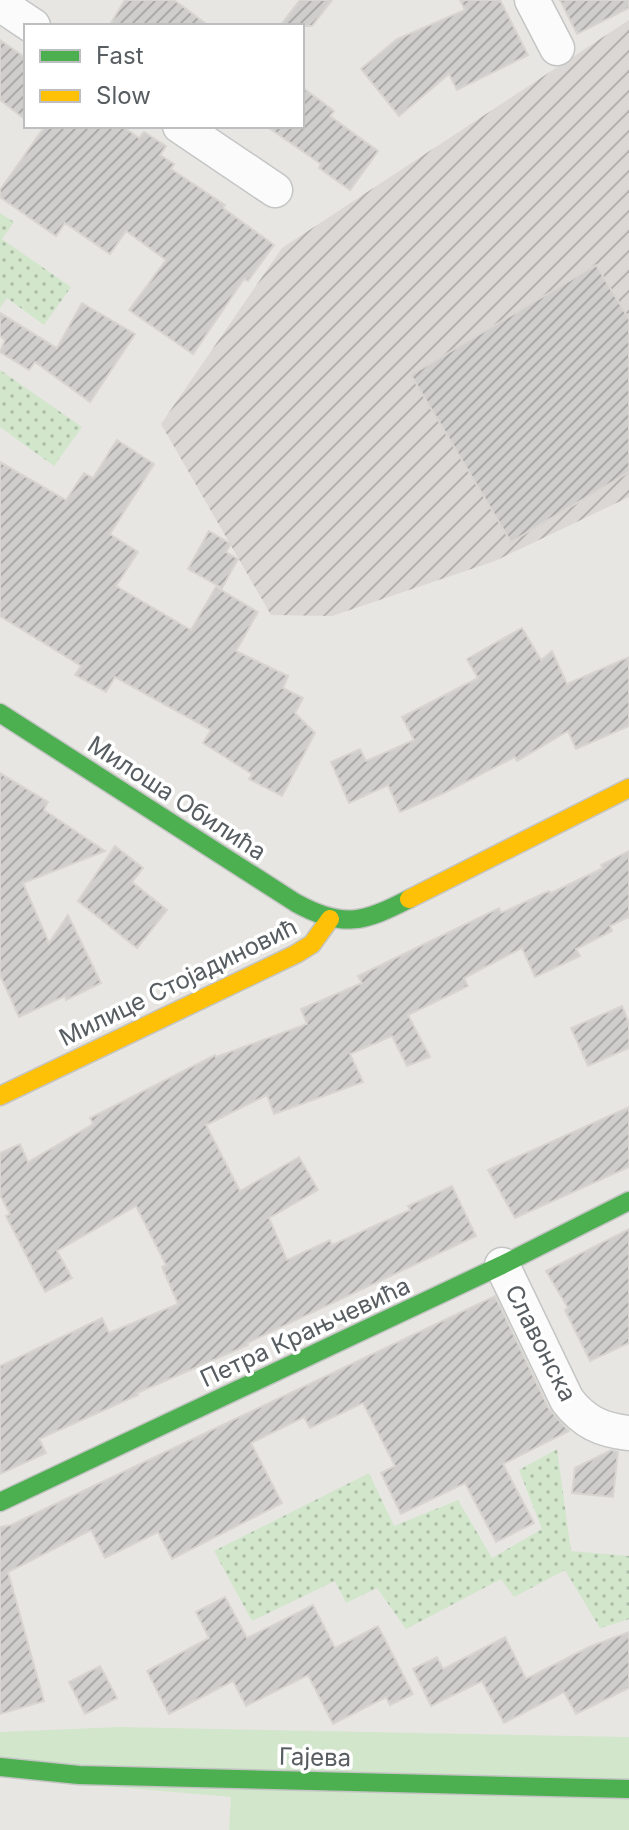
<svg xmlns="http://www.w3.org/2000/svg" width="629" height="1830" font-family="Inter,sans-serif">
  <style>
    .industrial { fill: url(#industrial-furrows) }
    .grass { fill: #d2e6cb }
    .park { fill: url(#park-dots) }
    .building { fill: url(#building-hatch); stroke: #d8d5d1; stroke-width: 2 }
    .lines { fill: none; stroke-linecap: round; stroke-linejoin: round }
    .street-casing { stroke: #c4c5c5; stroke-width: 37 }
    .fast-casing { stroke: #c3c4c3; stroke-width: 21 }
    .slow-casing { stroke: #c3c4c3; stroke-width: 21 }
    .street { stroke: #fcfbfb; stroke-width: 34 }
    .fast { stroke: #4caf50; stroke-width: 18 }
    .slow { stroke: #ffc107; stroke-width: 18 }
    .labels { text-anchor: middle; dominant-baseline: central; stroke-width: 7; stroke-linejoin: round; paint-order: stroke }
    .street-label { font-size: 24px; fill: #575d61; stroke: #fff }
  </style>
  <defs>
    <pattern id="industrial-furrows" width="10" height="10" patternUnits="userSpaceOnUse" patternTransform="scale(2)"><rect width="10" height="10" fill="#dbd7d4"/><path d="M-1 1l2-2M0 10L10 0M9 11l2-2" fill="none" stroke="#b4b2af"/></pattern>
    <pattern id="park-dots" width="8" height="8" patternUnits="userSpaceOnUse" patternTransform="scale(2)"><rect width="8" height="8" fill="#d2e6cb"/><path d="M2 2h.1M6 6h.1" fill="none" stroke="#adbea8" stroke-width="1.8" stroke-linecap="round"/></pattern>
    <pattern id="building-hatch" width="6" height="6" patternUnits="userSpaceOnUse" patternTransform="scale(2)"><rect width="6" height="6" fill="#d0cecc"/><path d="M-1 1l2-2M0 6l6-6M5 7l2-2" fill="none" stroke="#acaaa9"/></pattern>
  </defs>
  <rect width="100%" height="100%" fill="#e8e6e2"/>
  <polygon class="industrial" points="629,20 629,497 495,561 332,616 271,615 161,424 282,248"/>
  <polygon class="grass" points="119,1727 629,1737 629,1830 229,1830 231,1797 0,1777 0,1732"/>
  <g class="park">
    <polygon points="0,213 14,222 2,239 71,287 44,325 7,298 0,308"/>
    <polygon points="0,370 82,427 54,466 0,427"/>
    <polygon points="557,1449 571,1551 629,1556 629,1619 600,1628 565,1570 514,1597 501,1579 406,1629 377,1588 346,1603 335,1581 252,1621 214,1551 369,1473 394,1526 458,1500 492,1558 542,1529 519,1470"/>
  </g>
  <g class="building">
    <polygon points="125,0 174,0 209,26 109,26"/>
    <polygon points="300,0 332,0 312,26 280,26"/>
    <polygon points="460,0 500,0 528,55 457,90 449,74 399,116 361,69 397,39 465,10"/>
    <polygon points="560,0 629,0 629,8 577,34"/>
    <polygon points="0,40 26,58 26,120 0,100"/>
    <polygon points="302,87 334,111 330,116 378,151 350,190 319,168 321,164 266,126 302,126"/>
    <polygon points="45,126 122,126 139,138 144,132 166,146 160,155 174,164 171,169 225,205 223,208 274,245 248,281 244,279 193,354 129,310 166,260 126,231 110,254 65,223 56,236 0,197 0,190"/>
    <polygon points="596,265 629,319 629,472 511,542 411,375"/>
    <polygon points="82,303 135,334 90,402 35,362 29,370 0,352 5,340 0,336 0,313 57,348"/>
    <polygon points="117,440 154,464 110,534 138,552 116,586 191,630 216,587 258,612 236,651 288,676 283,688 303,698 295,713 315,733 282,796 249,779 252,774 203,743 211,730 115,677 106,692 75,675 81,666 0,616 0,462 66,500 84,473 93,478"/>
    <polygon points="209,531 231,544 226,552 238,559 222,588 188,569"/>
    <polygon points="522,628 541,660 552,651 567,684 629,657 629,726 576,749 568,731 517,761 515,757 442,794 400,812 388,785 349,803 331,762 360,749 366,761 414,740 402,717 478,678 467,659"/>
    <polygon points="0,773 48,802 44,810 105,851 23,883 49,943 68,915 101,983 66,1000 65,996 19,1017 0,975"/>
    <polygon points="115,846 143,868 132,882 167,910 137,948 78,901"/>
    <polygon points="629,851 629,919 628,917 610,926 612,931 576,949 580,956 535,977 522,948 464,978 468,986 408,1015 430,1057 407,1066 392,1036 350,1054 363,1082 274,1114 267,1095 206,1125 240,1191 299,1157 318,1190 269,1218 287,1260 330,1240 332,1245 410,1210 408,1206 452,1186 476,1236 247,1343 248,1345 137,1393 138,1395 39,1439 46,1453 0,1474 0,1366 102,1318 109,1333 178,1304 162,1267 166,1265 136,1206 57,1251 72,1278 45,1292 6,1216 10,1214 0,1195 0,1153 20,1144 28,1162 93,1124 90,1118 215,1055 216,1057 307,1024 301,1009 362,983 358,976 499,908 501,913 549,891 551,893 603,868 601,865"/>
    <polygon points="622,1006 629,1023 629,1048 588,1066 571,1028"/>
    <polygon points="629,1107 629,1167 515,1218 488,1170"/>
    <polygon points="629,1229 629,1343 590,1361 565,1310 568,1308 546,1271"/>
    <polygon points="495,1296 549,1409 569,1431 503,1464 534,1523 496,1542 465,1483 401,1514 381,1473 395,1466 363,1403 310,1428 304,1417 251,1443 282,1503 172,1559 158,1532 105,1558 91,1530 8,1572 44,1701 0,1714 0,1527 11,1525"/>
    <polygon points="611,1450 618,1452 613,1497 572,1493 575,1468"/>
    <polygon points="225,1597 247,1638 313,1605 335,1648 378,1626 413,1694 390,1705 386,1697 333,1724 308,1675 246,1706 233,1681 169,1714 147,1671 209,1638 196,1612"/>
    <polygon points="629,1632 629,1688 576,1714 564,1692 504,1723 482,1681 431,1706 413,1669 437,1657 443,1669 505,1637 526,1679 589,1647"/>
    <polygon points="100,1666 117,1698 85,1714 69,1682"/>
  </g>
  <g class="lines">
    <g class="street-casing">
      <g id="street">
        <polyline points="532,0 557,48"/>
        <polyline points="0,4 33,26"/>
        <polyline points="180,126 275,190"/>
        <path d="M502 1265 567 1400C584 1422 601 1430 629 1433"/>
      </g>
    </g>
    <g class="fast-casing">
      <g id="fast">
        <path d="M0 713 296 903C343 929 364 922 409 899"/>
        <polyline points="0,1502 502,1265 629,1201"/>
        <polyline points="0,1767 79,1775 629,1789"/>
      </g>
    </g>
    <g class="slow-casing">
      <g id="slow">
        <polyline points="409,899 629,788"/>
        <polyline points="0,1096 296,954 312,944 330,919"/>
      </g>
    </g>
    <use href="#street" class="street"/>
    <use href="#fast" class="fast"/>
    <use href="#slow" class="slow"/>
  </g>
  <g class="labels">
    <g class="street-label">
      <text transform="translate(177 798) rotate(33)">Милоша Обилића</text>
      <text transform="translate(178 982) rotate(-26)">Милице Стојадиновић</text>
      <text transform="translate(305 1332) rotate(-25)">Петра Крањчевића</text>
      <text transform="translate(541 1343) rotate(63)">Славонска</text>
      <text transform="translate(315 1757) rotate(1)">Гајева</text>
    </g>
  </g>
  <rect x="24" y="24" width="280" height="104" fill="#ffffff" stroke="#bcbec0" stroke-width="2"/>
  <rect x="40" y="50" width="40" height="12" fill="#4caf50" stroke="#bcbec0" stroke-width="2"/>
  <text x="96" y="64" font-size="24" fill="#575d61">Fast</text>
  <rect x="40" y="90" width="40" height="12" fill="#ffc107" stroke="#bcbec0" stroke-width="2"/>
  <text x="96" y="104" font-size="24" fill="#575d61">Slow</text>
</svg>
